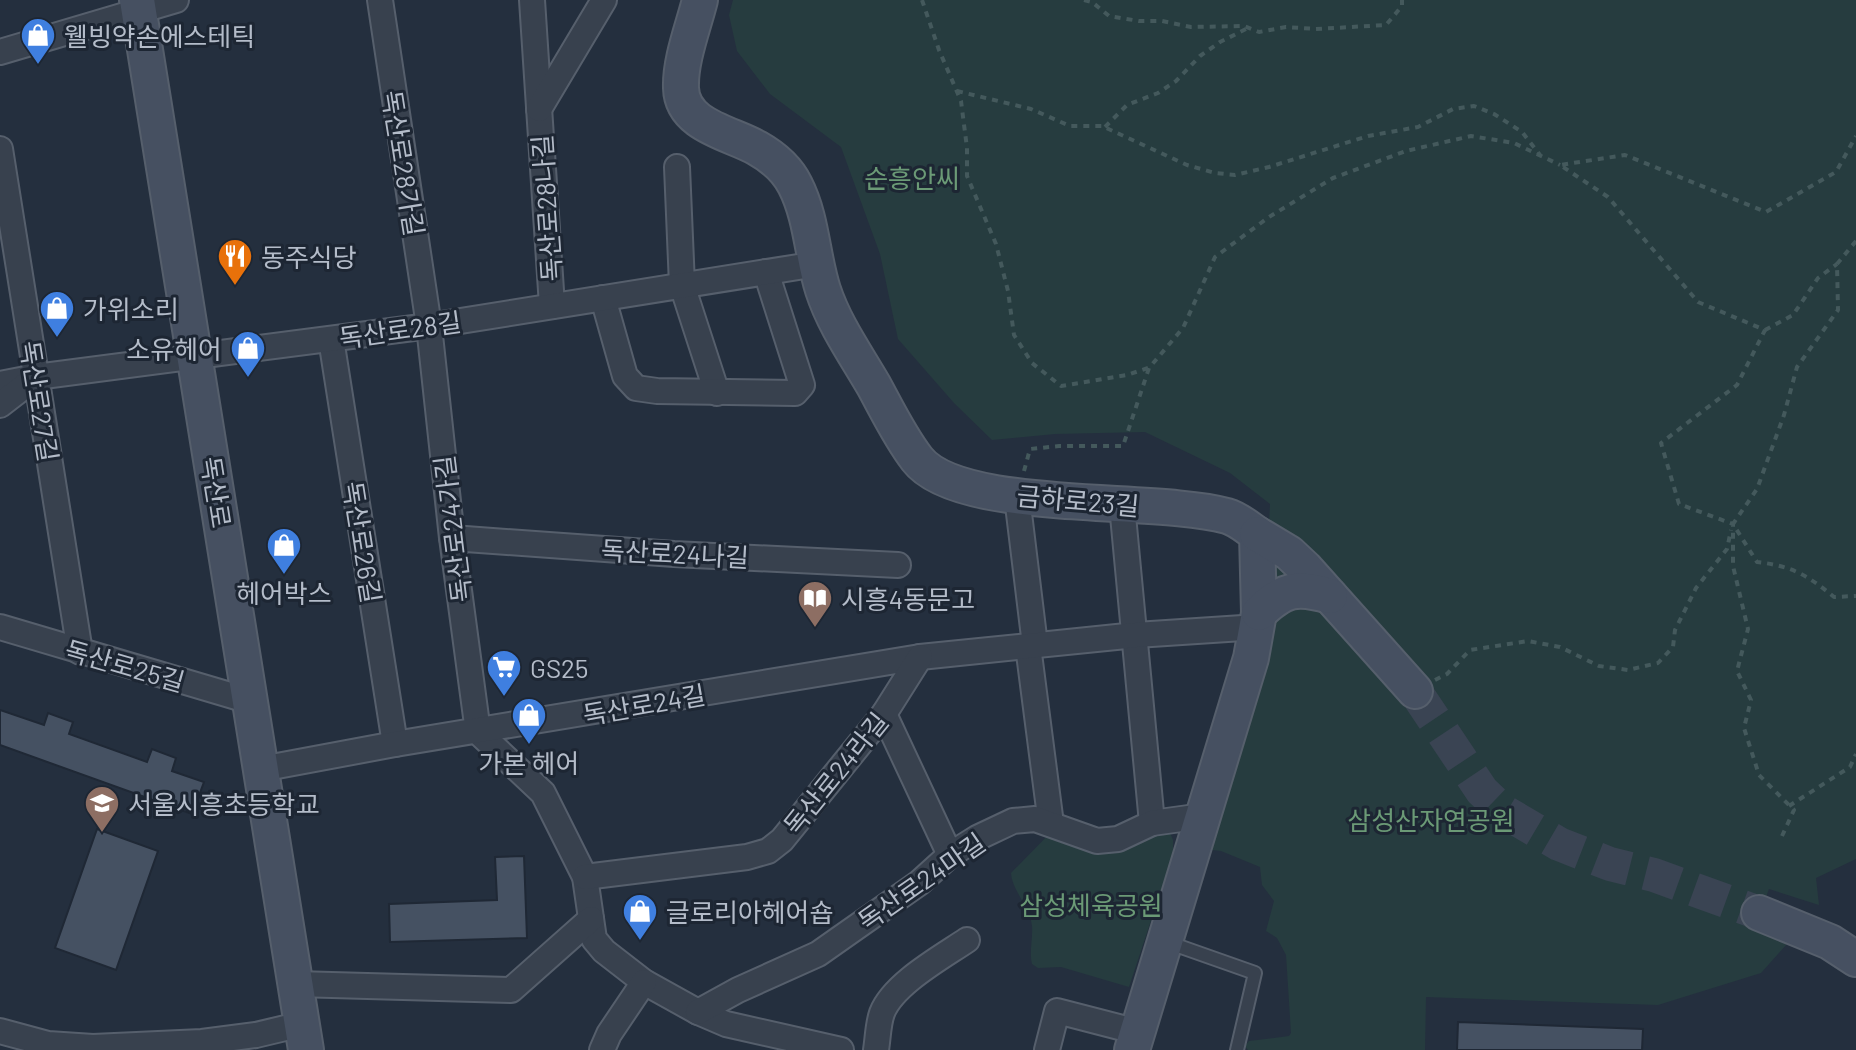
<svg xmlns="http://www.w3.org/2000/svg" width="1856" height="1050" font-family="Barlow,'Noto Sans KR',sans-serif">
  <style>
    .green { fill: #263c3f }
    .building { fill: #455162; stroke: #1f2835; stroke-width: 2 }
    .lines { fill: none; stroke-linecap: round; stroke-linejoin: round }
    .secondary-tunnel { stroke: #3a4453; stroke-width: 34; stroke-dasharray: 34 17; stroke-linecap: butt }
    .lane-casing { stroke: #565f6c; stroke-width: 16 }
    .street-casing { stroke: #565f6c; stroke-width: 28 }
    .secondary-casing { stroke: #565f6c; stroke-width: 38 }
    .path { stroke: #44595c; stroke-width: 4; stroke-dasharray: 6 6; stroke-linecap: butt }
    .lane { stroke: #38414e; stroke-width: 12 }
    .street { stroke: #38414e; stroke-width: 24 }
    .secondary { stroke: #465061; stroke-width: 34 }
    .labels { text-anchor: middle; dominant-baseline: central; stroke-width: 6; stroke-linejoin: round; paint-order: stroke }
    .poi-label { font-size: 26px; fill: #b4bcc9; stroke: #1d2633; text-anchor: start }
    .street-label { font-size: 26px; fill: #b4bcc9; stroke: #1d2633 }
    .park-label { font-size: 26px; fill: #6b9a76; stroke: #1d2633 }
  </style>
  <rect width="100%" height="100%" fill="#242f3e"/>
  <g class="green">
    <polygon points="733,0 1856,0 1856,859 1816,878 1819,905 1769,889 1754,929 1787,944 1761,973 1658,1005 1426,997 1425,1050 1248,1050 1245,1046 1249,1041 1289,1036 1291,1033 1286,955 1277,938 1266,931 1274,901 1262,885 1260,867 1221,851 1204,849 1259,695 1274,633 1275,590 1267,562 1270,504 1230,473 1145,432 1055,434 992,440 954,403 898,339 880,254 841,147 770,94 737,51 729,15"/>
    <path d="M1056 827 1082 837 1170 833 1173 840V854L1129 987 1061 967 1038 968 1032 964C1029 951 1033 939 1032 926 1030 906 1012 891 1011 873Z"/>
  </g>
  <g class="building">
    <polygon points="0,710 44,725 48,713 73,722 69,734 147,762 152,749 176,758 172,771 204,782 192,814 0,745"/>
    <polygon points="97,829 158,851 116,970 55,948"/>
    <polygon points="524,856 527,938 390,942 389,904 497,900 495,857"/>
    <polygon points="1458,1022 1643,1029 1642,1050 1457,1050"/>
  </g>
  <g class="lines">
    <polyline class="secondary-tunnel" points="1415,691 1482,791 1503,811 1559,844 1610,864 1654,875 1759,913"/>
    <g class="lane-casing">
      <polyline id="lane" points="1167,942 1255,973 1237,1050"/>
    </g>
    <g class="street-casing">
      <g id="street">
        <polyline points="380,0 429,326 452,538 478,732 543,793 585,877 594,939 604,951 644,982 698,1012 726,1024 841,1050"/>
        <polyline points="532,0 552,306"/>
        <polyline points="0,52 176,0"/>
        <polyline points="539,109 604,0"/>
        <polyline points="0,149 80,652"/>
        <polyline points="677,167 682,285 717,393"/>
        <polyline points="603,298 625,376 636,388 657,391 795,393 802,385 766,272"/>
        <polyline points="331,339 395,744"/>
        <polyline points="0,384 36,377 429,326 817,264"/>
        <polyline points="0,405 31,381"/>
        <polyline points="1017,497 1035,645"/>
        <polyline points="1122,505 1152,823"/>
        <polyline points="452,538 674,554 898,565"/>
        <polyline points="0,627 250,701"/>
        <polyline points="1028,646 1051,824"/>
        <polyline points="884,714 950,855"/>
        <polyline points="261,769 395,744 920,657 1136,635 1258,627"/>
        <polyline points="585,877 747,857 768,851 782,840 884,714 920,657"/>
        <polyline points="296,984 511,990 591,919"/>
        <polyline points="698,1012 738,990 818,954 919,883 950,855 977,838 1013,821 1035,819 1097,841 1118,839 1152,823 1203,816"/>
        <polyline points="0,1031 48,1044 93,1047 202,1042 256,1035 302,1024"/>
        <polyline points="602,1050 609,1034 644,982"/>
        <path d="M876 1050C878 1038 878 1024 882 1013 893 984 942 957 967 940"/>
        <polyline points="1047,1050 1057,1011 1138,1032"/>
      </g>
    </g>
    <g class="secondary-casing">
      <g id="secondary">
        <polyline points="137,0 306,1050"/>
        <path d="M700 0C693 28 680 60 681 88 682 126 731 133 757 148 773 157 787 169 795 185 812 218 812 256 823 290 834 324 856 355 874 386 887 410 900 437 917 459 959 514 1156 496 1227 516 1238 519 1248 528 1257 534L1259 613 1251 658 1132 1050"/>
        <polyline points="1257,534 1289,553 1305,568 1415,691"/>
        <path d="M1259 613C1284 589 1296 586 1330 596"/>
        <polyline points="1759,913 1830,942 1856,959"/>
      </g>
    </g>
    <g class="path">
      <polyline points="922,0 939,50 961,101 967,148 967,176 996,244 1008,291 1014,335 1032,363 1061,386 1127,375 1148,368"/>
      <polyline points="1084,0 1092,2 1109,16 1139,21 1162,21 1191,27 1244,26 1259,32 1286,27 1316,29 1386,25 1402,6 1402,0"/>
      <polyline points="957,91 1031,109 1070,126 1102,126 1187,165 1215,173 1235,175 1269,167 1368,136 1418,127 1453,109 1474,106 1494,114 1522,132 1540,155"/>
      <polyline points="1105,127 1127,105 1158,93 1176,81 1200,56 1220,42 1248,28"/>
      <path d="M1856 241 1837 264 1838 310 1797 367 1784 415 1757 489 1733 524 1757 562C1792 566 1807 575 1834 597L1856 596"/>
      <polyline points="1765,330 1793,315 1818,278 1837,264"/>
      <polyline points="1024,471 1030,449 1059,446 1123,446 1149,368 1183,328 1215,257 1269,217 1333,178 1406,151 1471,136 1514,143 1560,165"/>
      <polyline points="1435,680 1447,674 1470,650 1528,641 1560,647 1599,666 1628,670 1658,663 1673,647 1675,630 1696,588 1727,549 1731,530"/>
      <polyline points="1789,806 1850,767 1856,754"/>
      <polyline points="1782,836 1794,810 1759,775 1744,728 1751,700 1737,671 1748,629 1733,566 1733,524 1679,504 1661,443 1737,385 1765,330 1698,302 1608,197 1560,165 1625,155 1766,212 1836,172 1856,136"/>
    </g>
    <use href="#lane" class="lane"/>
    <use href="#street" class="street"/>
    <use href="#secondary" class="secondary"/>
  </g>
  <defs>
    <g id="shop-pin" transform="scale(1.8)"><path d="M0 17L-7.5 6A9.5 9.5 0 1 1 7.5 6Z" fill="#3f7fe0" stroke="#1d2633"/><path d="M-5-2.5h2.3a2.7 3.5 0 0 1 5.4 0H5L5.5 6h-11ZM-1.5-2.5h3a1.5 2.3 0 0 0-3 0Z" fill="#fff"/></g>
    <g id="restaurant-pin" transform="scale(1.8)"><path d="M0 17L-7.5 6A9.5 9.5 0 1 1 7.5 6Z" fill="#e8710a" stroke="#1d2633"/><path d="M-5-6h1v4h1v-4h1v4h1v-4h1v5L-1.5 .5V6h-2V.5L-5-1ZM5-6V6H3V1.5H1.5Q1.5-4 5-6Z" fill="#fff"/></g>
    <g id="library-pin" transform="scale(1.8)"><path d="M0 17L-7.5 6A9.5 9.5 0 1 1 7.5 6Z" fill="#8d6e63" stroke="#1d2633"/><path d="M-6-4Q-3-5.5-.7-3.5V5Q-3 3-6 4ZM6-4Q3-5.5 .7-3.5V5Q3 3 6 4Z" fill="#fff"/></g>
    <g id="supermarket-pin" transform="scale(1.8)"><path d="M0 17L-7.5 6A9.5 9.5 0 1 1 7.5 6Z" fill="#3f7fe0" stroke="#1d2633"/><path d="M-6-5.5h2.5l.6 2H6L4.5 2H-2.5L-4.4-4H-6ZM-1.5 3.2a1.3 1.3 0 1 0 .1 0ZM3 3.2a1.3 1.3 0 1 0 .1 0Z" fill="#fff"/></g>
    <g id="school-pin" transform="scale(1.8)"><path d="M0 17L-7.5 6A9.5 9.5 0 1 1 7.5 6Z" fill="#8d6e63" stroke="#1d2633"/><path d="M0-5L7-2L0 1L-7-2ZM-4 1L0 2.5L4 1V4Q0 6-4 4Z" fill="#fff"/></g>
  </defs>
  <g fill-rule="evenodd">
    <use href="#shop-pin" x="38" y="35"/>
    <use href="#restaurant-pin" x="235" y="256"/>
    <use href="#shop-pin" x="57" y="308"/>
    <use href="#shop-pin" x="248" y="348"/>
    <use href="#shop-pin" x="284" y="545"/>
    <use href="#library-pin" x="815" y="598"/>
    <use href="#supermarket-pin" x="504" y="667"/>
    <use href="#shop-pin" x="529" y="715"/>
    <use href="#school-pin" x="102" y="803"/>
    <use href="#shop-pin" x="640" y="911"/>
  </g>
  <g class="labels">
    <g class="poi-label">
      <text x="64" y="35">웰빙약손에스테틱</text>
      <text x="261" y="256">동주식당</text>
      <text x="83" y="308">가위소리</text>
      <text x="222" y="348" text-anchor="end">소유헤어</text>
      <text x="284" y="592" text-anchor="middle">헤어박스</text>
      <text x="841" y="598">시흥4동문고</text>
      <text x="530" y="667">GS25</text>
      <text x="529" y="762" text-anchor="middle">가본 헤어</text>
      <text x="128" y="803">서울시흥초등학교</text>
      <text x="666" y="911">글로리아헤어숍</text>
    </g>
    <g class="street-label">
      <text transform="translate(404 163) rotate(81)">독산로28가길</text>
      <text transform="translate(546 208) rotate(-94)">독산로28나길</text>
      <text transform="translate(400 329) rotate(-8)">독산로28길</text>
      <text transform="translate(40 401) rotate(81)">독산로27길</text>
      <text transform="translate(217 492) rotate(81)">독산로</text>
      <text transform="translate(1078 500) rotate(5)">금하로23길</text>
      <text transform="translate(452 529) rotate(-97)">독산로24가길</text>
      <text transform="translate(363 542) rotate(81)">독산로26길</text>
      <text transform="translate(675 553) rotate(3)">독산로24나길</text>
      <text transform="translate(125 665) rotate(16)">독산로25길</text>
      <text transform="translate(644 704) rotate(-10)">독산로24길</text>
      <text transform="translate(835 773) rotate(-51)">독산로24라길</text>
      <text transform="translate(921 881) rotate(-35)">독산로24마길</text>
    </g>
    <g class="park-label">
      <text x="912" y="177">순흥안씨</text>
      <text x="1431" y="819">삼성산자연공원</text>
      <text x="1091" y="904">삼성체육공원</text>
    </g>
  </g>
</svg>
